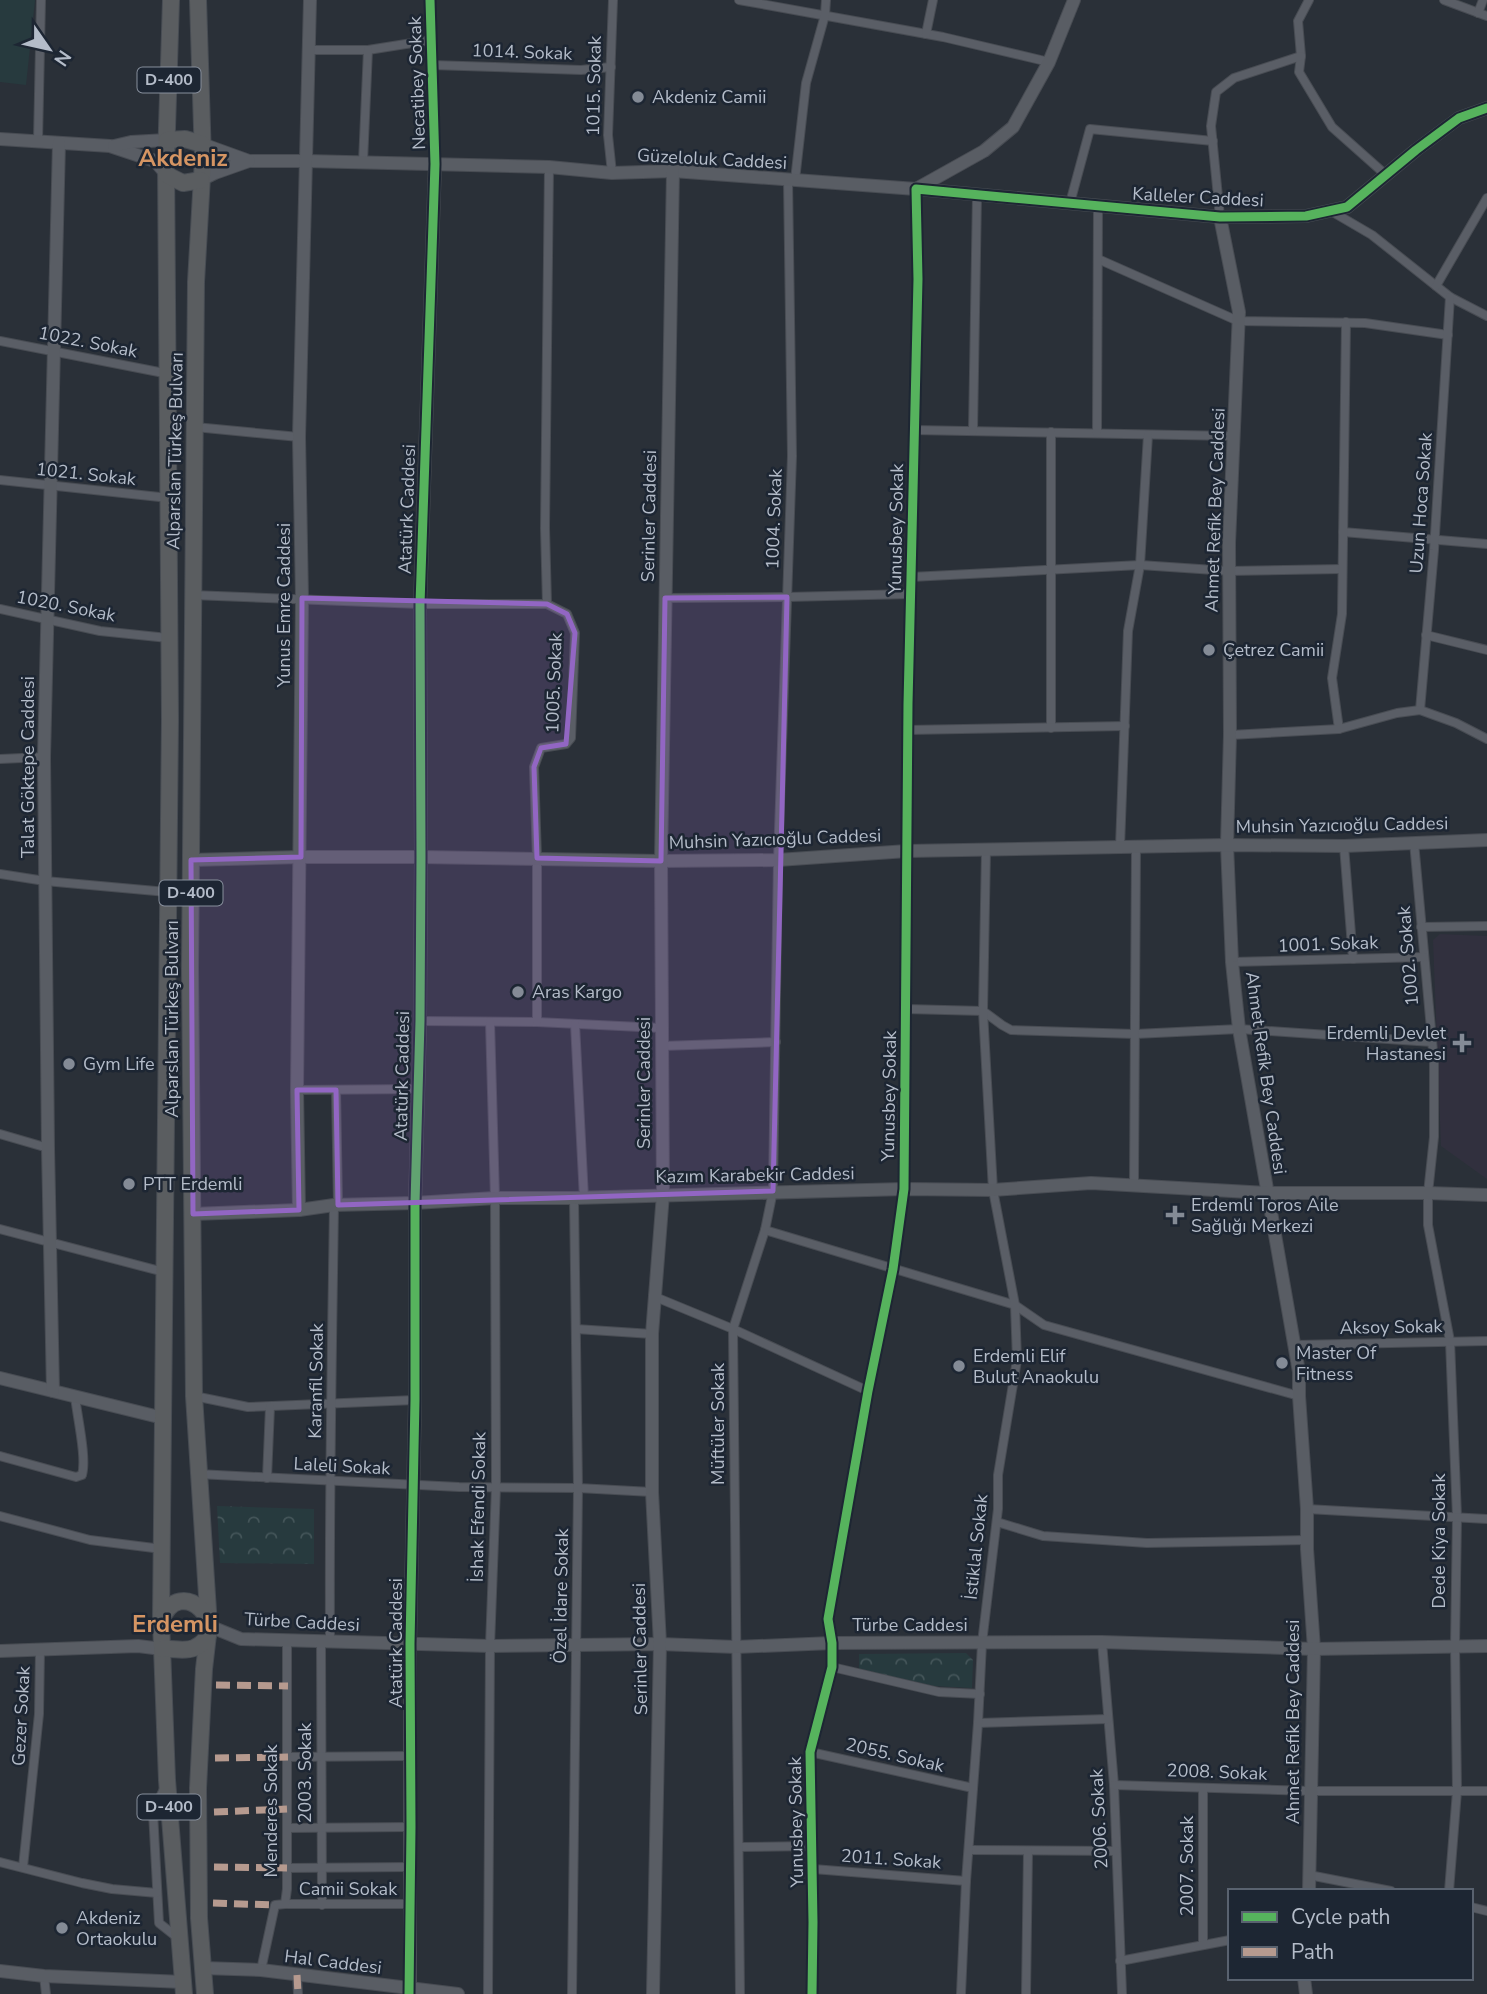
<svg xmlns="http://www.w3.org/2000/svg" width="1487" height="1994" font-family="'Nunito Sans',sans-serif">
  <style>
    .medical { fill: #31303e }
    .park { fill: url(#park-crowns) }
    .pitch { fill: #273a3e }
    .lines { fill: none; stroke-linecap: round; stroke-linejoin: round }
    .street-casing { stroke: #484c53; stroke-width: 10 }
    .secondary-casing { stroke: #484c53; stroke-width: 14 }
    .highway-casing { stroke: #474c53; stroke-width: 18 }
    .street { stroke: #5a5e66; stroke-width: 8 }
    .secondary { stroke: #595d64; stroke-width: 12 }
    .highway { stroke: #5a5d60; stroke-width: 16 }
    .quiet { stroke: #b69a8f; stroke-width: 7; stroke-dasharray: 14 7; stroke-linecap: butt }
    .cycleway-casing { stroke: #1d2633; stroke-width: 13 }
    .cycleway { stroke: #56b35d; stroke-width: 9 }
    .marked { fill: #9266c3; fill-opacity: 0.2; stroke: #9266c3; stroke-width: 5; stroke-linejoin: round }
    .poi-dot { fill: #848b96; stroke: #1d2633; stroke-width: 2.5 }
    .labels { text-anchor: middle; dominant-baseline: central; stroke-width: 5; stroke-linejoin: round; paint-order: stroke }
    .shield { fill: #1d2633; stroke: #878f9c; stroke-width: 2 }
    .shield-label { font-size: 16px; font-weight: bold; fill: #b4bcc9 }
    .street-label { font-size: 18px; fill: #b4bcc9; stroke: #1d2633 }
    .poi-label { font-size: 18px; fill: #b4bcc9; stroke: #1d2633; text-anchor: start }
    .district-label { font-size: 24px; font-weight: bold; fill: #d59563; stroke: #1d2633 }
  </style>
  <defs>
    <pattern id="park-crowns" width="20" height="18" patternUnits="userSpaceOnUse" patternTransform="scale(1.75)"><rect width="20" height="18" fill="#273a3e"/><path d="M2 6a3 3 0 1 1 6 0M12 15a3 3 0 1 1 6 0" fill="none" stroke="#445559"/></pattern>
  </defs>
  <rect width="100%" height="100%" fill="#2a3038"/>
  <polygon class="medical" points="1440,934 1487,936 1487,1179 1441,1146 1433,940"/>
  <g class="park">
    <polygon points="217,1506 314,1509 314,1564 220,1563"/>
    <polygon points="966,1653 973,1660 972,1688 934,1686 859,1669 859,1654"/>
  </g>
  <polygon class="pitch" points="0,0 35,0 26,85 0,82"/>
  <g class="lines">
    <g class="street-casing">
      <g id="street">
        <polyline points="430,0 435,164"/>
        <polyline points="739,0 943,37 1049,62"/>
        <polyline points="1309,0 1298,21 1301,56 1299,72 1332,127 1386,175"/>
        <polyline points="1444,0 1487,16"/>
        <polyline points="1478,13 1483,0"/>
        <polyline points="926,34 933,0"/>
        <polyline points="309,50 368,50 431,40"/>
        <polyline points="432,65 581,70 611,67"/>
        <polyline points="38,141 41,0"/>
        <polyline points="363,162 368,50"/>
        <polyline points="612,173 608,135 613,0"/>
        <polyline points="795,180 806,83 825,15 826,0"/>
        <polyline points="1070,203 1090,129 1213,141"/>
        <polyline points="1331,211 1372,235 1450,297 1487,316"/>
        <polyline points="1220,217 1211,126 1216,92 1234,78 1301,56"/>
        <polyline points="1098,259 1238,321 1365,323 1448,335"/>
        <polyline points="1436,286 1487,198"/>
        <polyline points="0,341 169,374"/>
        <polyline points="195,427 299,437"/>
        <polyline points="914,430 1234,436"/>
        <polyline points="973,431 977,195"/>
        <polyline points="1097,433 1098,206"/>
        <polyline points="0,480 169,498"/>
        <polyline points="1343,532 1487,544"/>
        <polyline points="911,577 1140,565 1229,571 1342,569"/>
        <polyline points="192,595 420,604 547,604"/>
        <polyline points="665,598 787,597 910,594"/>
        <polyline points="0,609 100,631 168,638"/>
        <polyline points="1426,635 1487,650"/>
        <polyline points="1420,710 1434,550 1450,297"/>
        <polyline points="1051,728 1051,432"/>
        <polyline points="1339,729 1332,678 1342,614 1346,322"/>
        <polyline points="907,730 1125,726"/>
        <polyline points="1230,735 1339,729 1397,713 1420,710 1456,723 1487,739"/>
        <polyline points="0,759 44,757"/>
        <polyline points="1414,842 1434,1062 1434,1137 1428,1193 1428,1225 1450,1341 1457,1517 1455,1646 1457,1791 1449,1891"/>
        <polyline points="1344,846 1353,959"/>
        <polyline points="1120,847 1128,631 1140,565 1148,435"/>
        <polyline points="0,874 45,881 167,892"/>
        <polyline points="1421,927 1487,926"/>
        <polyline points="1232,962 1424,957"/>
        <polyline points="906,1009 983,1011 1002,1025 1011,1030 1135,1034 1239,1029 1432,1042"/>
        <polyline points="420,1021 537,1022 661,1028"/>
        <polyline points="537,1022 537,858 534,767 541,748 566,744 571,738 575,633 567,614 547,604 545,528 549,167"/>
        <polyline points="575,1024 584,1198"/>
        <polyline points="662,1046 776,1042"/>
        <polyline points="297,1090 418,1089"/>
        <polyline points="336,1090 338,1205"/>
        <polyline points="0,1134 48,1148"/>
        <polyline points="1134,1185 1136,847"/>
        <polyline points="0,1229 164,1272"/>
        <polyline points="765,1230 1015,1305 1044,1325 1299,1396"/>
        <polyline points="653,1296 733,1329 868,1391"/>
        <polyline points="576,1329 652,1334"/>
        <polyline points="1295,1345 1487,1341"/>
        <polyline points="194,1396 248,1407 415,1400"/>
        <path d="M0 1456 76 1477 82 1475C87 1458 77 1416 75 1396"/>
        <polyline points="198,1474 459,1487 578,1488 652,1492"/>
        <polyline points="267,1478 270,1407"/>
        <polyline points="1307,1509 1487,1519"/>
        <polyline points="0,1516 90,1540 162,1549"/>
        <polyline points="997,1522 1043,1536 1147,1543 1307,1540"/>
        <polyline points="321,1641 322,1905"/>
        <path d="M330 1641C329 1496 332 1350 334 1205"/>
        <polyline points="1102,1642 1114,1785 1122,1994"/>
        <polyline points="832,1667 939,1692 980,1694"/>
        <polyline points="978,1723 1108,1719"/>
        <polyline points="810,1752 973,1788"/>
        <polyline points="288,1757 411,1756"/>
        <polyline points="1114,1785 1311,1791 1487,1791"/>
        <polyline points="1203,1788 1203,1945"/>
        <polyline points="164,1789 153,1812 159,1923 178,1938"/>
        <polyline points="287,1828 411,1827"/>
        <polyline points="739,1847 812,1846"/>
        <polyline points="969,1850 1116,1851"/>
        <polyline points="0,1862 82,1883 112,1889 157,1893"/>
        <polyline points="23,1867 39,1714 40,1650"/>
        <polyline points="287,1868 411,1867"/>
        <polyline points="813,1869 966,1881"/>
        <polyline points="1309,1875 1391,1891"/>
        <polyline points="285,1904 411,1904"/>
        <polyline points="1471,1907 1487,1911"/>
        <polyline points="1120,1961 1230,1940"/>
        <polyline points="261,1970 275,1905 285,1904 287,1889 287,1640"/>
        <polyline points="297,1975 298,1994"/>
        <polyline points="44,1976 46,1994"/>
        <polyline points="488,1994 490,1646 496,1487 495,1198 490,1022"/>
        <polyline points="572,1994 578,1488 574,1198"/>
        <polyline points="740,1994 733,1329 765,1230 773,1191 778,860 792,456 788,180"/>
        <polyline points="812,1994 813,1922 810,1752 832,1667 832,1643 828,1619 868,1391 893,1269 904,1189 908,704 918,279 916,189"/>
        <polyline points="961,1994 966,1881 978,1723 982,1643 998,1509 998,1475 1017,1360 1015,1305 993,1190 983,1011 986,850"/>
        <polyline points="1026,1994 1028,1851"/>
      </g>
    </g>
    <g class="secondary-casing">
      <g id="secondary">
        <polyline points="0,139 110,146 155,161 167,175"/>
        <polyline points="114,146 131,142 167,140"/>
        <polyline points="249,161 306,161 549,167 612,173 673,171 916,189 984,151 1013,127 1049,62 1074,0"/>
        <polyline points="201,180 215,173 249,161 202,144"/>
        <polyline points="917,189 1220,217 1306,216 1347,207 1416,150 1459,118 1487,108"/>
        <polyline points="1220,217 1239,312 1229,543 1230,735 1227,845 1232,962 1239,1029 1299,1372 1299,1396 1307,1509 1307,1549 1314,1649 1309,1891"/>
        <polyline points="191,860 301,857 421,857 661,861 778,860 907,851 1227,845 1344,846 1487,840"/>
        <polyline points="299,1210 297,1090 302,598 299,437 310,0"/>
        <polyline points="193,1214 299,1210 334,1205 415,1203 495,1198 574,1198 904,1189 993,1190 1091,1183 1267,1193 1428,1193 1487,1195"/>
        <polyline points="0,1378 163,1418"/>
        <polyline points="53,1391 48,1148 44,757 59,143"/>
        <polyline points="209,1626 241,1639 490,1646 660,1644 736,1647 832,1643 1102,1642 1314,1649 1487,1646"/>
        <polyline points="0,1651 138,1646 162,1649"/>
        <polyline points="203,1968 261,1970 458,1994"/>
        <polyline points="0,1971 44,1976 183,1982"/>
        <polyline points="1304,1978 1306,1994"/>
        <polyline points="410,1989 410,1644 415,1400 415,1203 420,1021 421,857 420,604 435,164"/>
        <polyline points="653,1994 660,1644 652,1492 652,1334 663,1194 661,861 673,171"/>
      </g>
    </g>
    <g class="highway-casing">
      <g id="highway">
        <polyline points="171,0 166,160 170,719 161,1621 167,1780 184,1994"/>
        <polyline points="198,0 203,159 196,282 190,969 194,1396 209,1626 204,1669 198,1788 199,1918 205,1994"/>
        <polyline points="167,140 185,139 202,144"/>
        <polyline points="167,175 183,183 201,180"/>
        <path d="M161 1621C180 1571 236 1629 194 1648 184 1652 173 1648 162 1649"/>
      </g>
    </g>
    <use href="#street" class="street"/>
    <use href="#secondary" class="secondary"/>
    <use href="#highway" class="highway"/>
    <g class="quiet">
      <polyline points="216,1685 288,1686"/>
      <polyline points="215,1758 288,1757"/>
      <polyline points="214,1812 287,1809"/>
      <polyline points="214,1867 287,1868"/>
      <polyline points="213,1903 275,1905"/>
      <polyline points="297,1975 298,1994"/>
    </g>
    <g class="cycleway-casing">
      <g id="cycleway">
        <polyline points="409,1994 411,1827 410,1644 415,1400 415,1203 420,1021 421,857 420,604 435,164 430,0"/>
        <polyline points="812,1994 813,1922 810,1752 832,1667 832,1643 828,1619 868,1391 893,1269 904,1189 908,704 918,279 916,189 1220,217 1306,216 1347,207 1416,150 1459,118 1487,108"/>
      </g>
    </g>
    <use href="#cycleway" class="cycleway"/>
  </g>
  <path class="marked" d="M787 597 773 1191 338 1205 336 1090H297L299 1210 193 1214 191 860 301 857 302 598 547 604 567 614 575 633 566 744 541 748 534 767 537 858 661 861 665 598Z"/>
  <g class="poi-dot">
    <circle cx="638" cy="97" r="7"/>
    <circle cx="1209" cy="650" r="7"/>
    <circle cx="518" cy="992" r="7"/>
    <path d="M1458.5 1032.5h7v7h7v7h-7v7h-7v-7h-7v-7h7z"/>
    <circle cx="69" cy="1064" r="7"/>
    <circle cx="129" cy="1184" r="7"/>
    <path d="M1171.5 1204.5h7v7h7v7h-7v7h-7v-7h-7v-7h7z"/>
    <circle cx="1282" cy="1363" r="7"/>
    <circle cx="959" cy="1366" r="7"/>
    <circle cx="62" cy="1928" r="7"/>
  </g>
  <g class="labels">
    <g class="shield">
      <rect x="137.5" y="67.5" width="63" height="25" rx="5"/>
      <rect x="159.5" y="880.5" width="63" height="25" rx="5"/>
      <rect x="137.5" y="1794.5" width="63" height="25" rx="5"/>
    </g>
    <g class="shield-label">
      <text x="169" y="80">D-400</text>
      <text x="191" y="893">D-400</text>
      <text x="169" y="1807">D-400</text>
    </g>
    <g class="street-label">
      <text transform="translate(522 52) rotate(2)">1014. Sokak</text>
      <text transform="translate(417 83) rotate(-92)">Necatibey Sokak</text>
      <text transform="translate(594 86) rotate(-89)">1015. Sokak</text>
      <text transform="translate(712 159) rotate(3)">Güzeloluk Caddesi</text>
      <text transform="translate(1198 197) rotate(3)">Kalleler Caddesi</text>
      <text transform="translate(88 342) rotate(11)">1022. Sokak</text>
      <text transform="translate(175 451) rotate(-89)">Alparslan Türkeş Bulvarı</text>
      <text transform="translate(86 474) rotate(6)">1021. Sokak</text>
      <text transform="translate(1421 503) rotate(-86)">Uzun Hoca Sokak</text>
      <text transform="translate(407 509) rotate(-88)">Atatürk Caddesi</text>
      <text transform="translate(1215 510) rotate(-88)">Ahmet Refik Bey Caddesi</text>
      <text transform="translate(649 516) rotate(-89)">Serinler Caddesi</text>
      <text transform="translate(774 519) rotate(-88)">1004. Sokak</text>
      <text transform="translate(896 529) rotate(-89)">Yunusbey Sokak</text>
      <text transform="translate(284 605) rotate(-90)">Yunus Emre Caddesi</text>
      <text transform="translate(66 606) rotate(11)">1020. Sokak</text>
      <text transform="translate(554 683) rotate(-88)">1005. Sokak</text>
      <text transform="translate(28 767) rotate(-90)">Talat Göktepe Caddesi</text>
      <text transform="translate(1342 825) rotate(-1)">Muhsin Yazıcıoğlu Caddesi</text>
      <text transform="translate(775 839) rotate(-2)">Muhsin Yazıcıoğlu Caddesi</text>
      <text transform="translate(1328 944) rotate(-2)">1001. Sokak</text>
      <text transform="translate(1408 956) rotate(-95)">1002. Sokak</text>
      <text transform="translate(172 1019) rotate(-90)">Alparslan Türkeş Bulvarı</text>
      <text transform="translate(1266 1073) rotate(82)">Ahmet Refik Bey Caddesi</text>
      <text transform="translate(402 1076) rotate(-89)">Atatürk Caddesi</text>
      <text transform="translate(644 1083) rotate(-90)">Serinler Caddesi</text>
      <text transform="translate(889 1096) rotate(-89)">Yunusbey Sokak</text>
      <text transform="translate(755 1175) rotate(-1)">Kazım Karabekir Caddesi</text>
      <text transform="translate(1391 1327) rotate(-1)">Aksoy Sokak</text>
      <text transform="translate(316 1381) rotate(-89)">Karanfil Sokak</text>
      <text transform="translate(718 1424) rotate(-90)">Müftüler Sokak</text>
      <text transform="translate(342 1466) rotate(3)">Laleli Sokak</text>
      <text transform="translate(478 1507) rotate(-89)">İshak Efendi Sokak</text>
      <text transform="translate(1439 1541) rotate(-90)">Dede Kiya Sokak</text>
      <text transform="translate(976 1547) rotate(-84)">İstiklal Sokak</text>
      <text transform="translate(561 1596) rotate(-89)">Özel İdare Sokak</text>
      <text transform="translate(302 1622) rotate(3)">Türbe Caddesi</text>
      <text x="910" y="1625">Türbe Caddesi</text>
      <text transform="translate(396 1643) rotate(-90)">Atatürk Caddesi</text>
      <text transform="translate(640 1649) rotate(-91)">Serinler Caddesi</text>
      <text transform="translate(21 1716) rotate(-87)">Gezer Sokak</text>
      <text transform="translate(1293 1722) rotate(-90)">Ahmet Refik Bey Caddesi</text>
      <text transform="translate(895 1755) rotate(13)">2055. Sokak</text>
      <text transform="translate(1217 1772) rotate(2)">2008. Sokak</text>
      <text transform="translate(305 1773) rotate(-90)">2003. Sokak</text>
      <text transform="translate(271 1811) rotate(-90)">Menderes Sokak</text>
      <text transform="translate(1099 1819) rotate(-93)">2006. Sokak</text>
      <text transform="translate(796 1822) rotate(-91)">Yunusbey Sokak</text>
      <text transform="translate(891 1859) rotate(4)">2011. Sokak</text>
      <text transform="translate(1187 1866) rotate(-90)">2007. Sokak</text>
      <text x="348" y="1889">Camii Sokak</text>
      <text transform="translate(333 1962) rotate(7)">Hal Caddesi</text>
    </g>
    <g class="poi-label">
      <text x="652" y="97">Akdeniz Camii</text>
      <text x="1223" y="650">Çetrez Camii</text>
      <text x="532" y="992">Aras Kargo</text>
      <text x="1446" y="1033" text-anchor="end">Erdemli Devlet<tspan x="1446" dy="21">Hastanesi</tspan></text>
      <text x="83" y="1064">Gym Life</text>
      <text x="143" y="1184">PTT Erdemli</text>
      <text x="1191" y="1205">Erdemli Toros Aile<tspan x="1191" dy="21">Sağlığı Merkezi</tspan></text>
      <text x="1296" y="1353">Master Of<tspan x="1296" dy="21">Fitness</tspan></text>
      <text x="973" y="1356">Erdemli Elif<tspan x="973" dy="21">Bulut Anaokulu</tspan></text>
      <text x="76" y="1918">Akdeniz<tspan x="76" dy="21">Ortaokulu</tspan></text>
    </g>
    <g class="district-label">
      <text x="183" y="158">Akdeniz</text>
      <text x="175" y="1624">Erdemli</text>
    </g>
  </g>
  <rect x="1228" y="1889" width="245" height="91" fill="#1d2633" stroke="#59626f" stroke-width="2"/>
  <rect x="1242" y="1912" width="35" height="10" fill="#56b35d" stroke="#59626f" stroke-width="2"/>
  <text x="1291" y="1924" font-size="21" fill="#b4bcc9">Cycle path</text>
  <rect x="1242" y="1947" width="35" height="10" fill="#b69a8f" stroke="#59626f" stroke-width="2"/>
  <text x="1291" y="1959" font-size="21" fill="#b4bcc9">Path</text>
  <g transform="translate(49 49) rotate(124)" stroke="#1d2633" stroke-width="5" paint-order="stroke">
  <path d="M0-5L12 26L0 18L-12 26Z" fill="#b4bcc9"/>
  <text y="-10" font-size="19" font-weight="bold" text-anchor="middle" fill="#b4bcc9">N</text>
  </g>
</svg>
